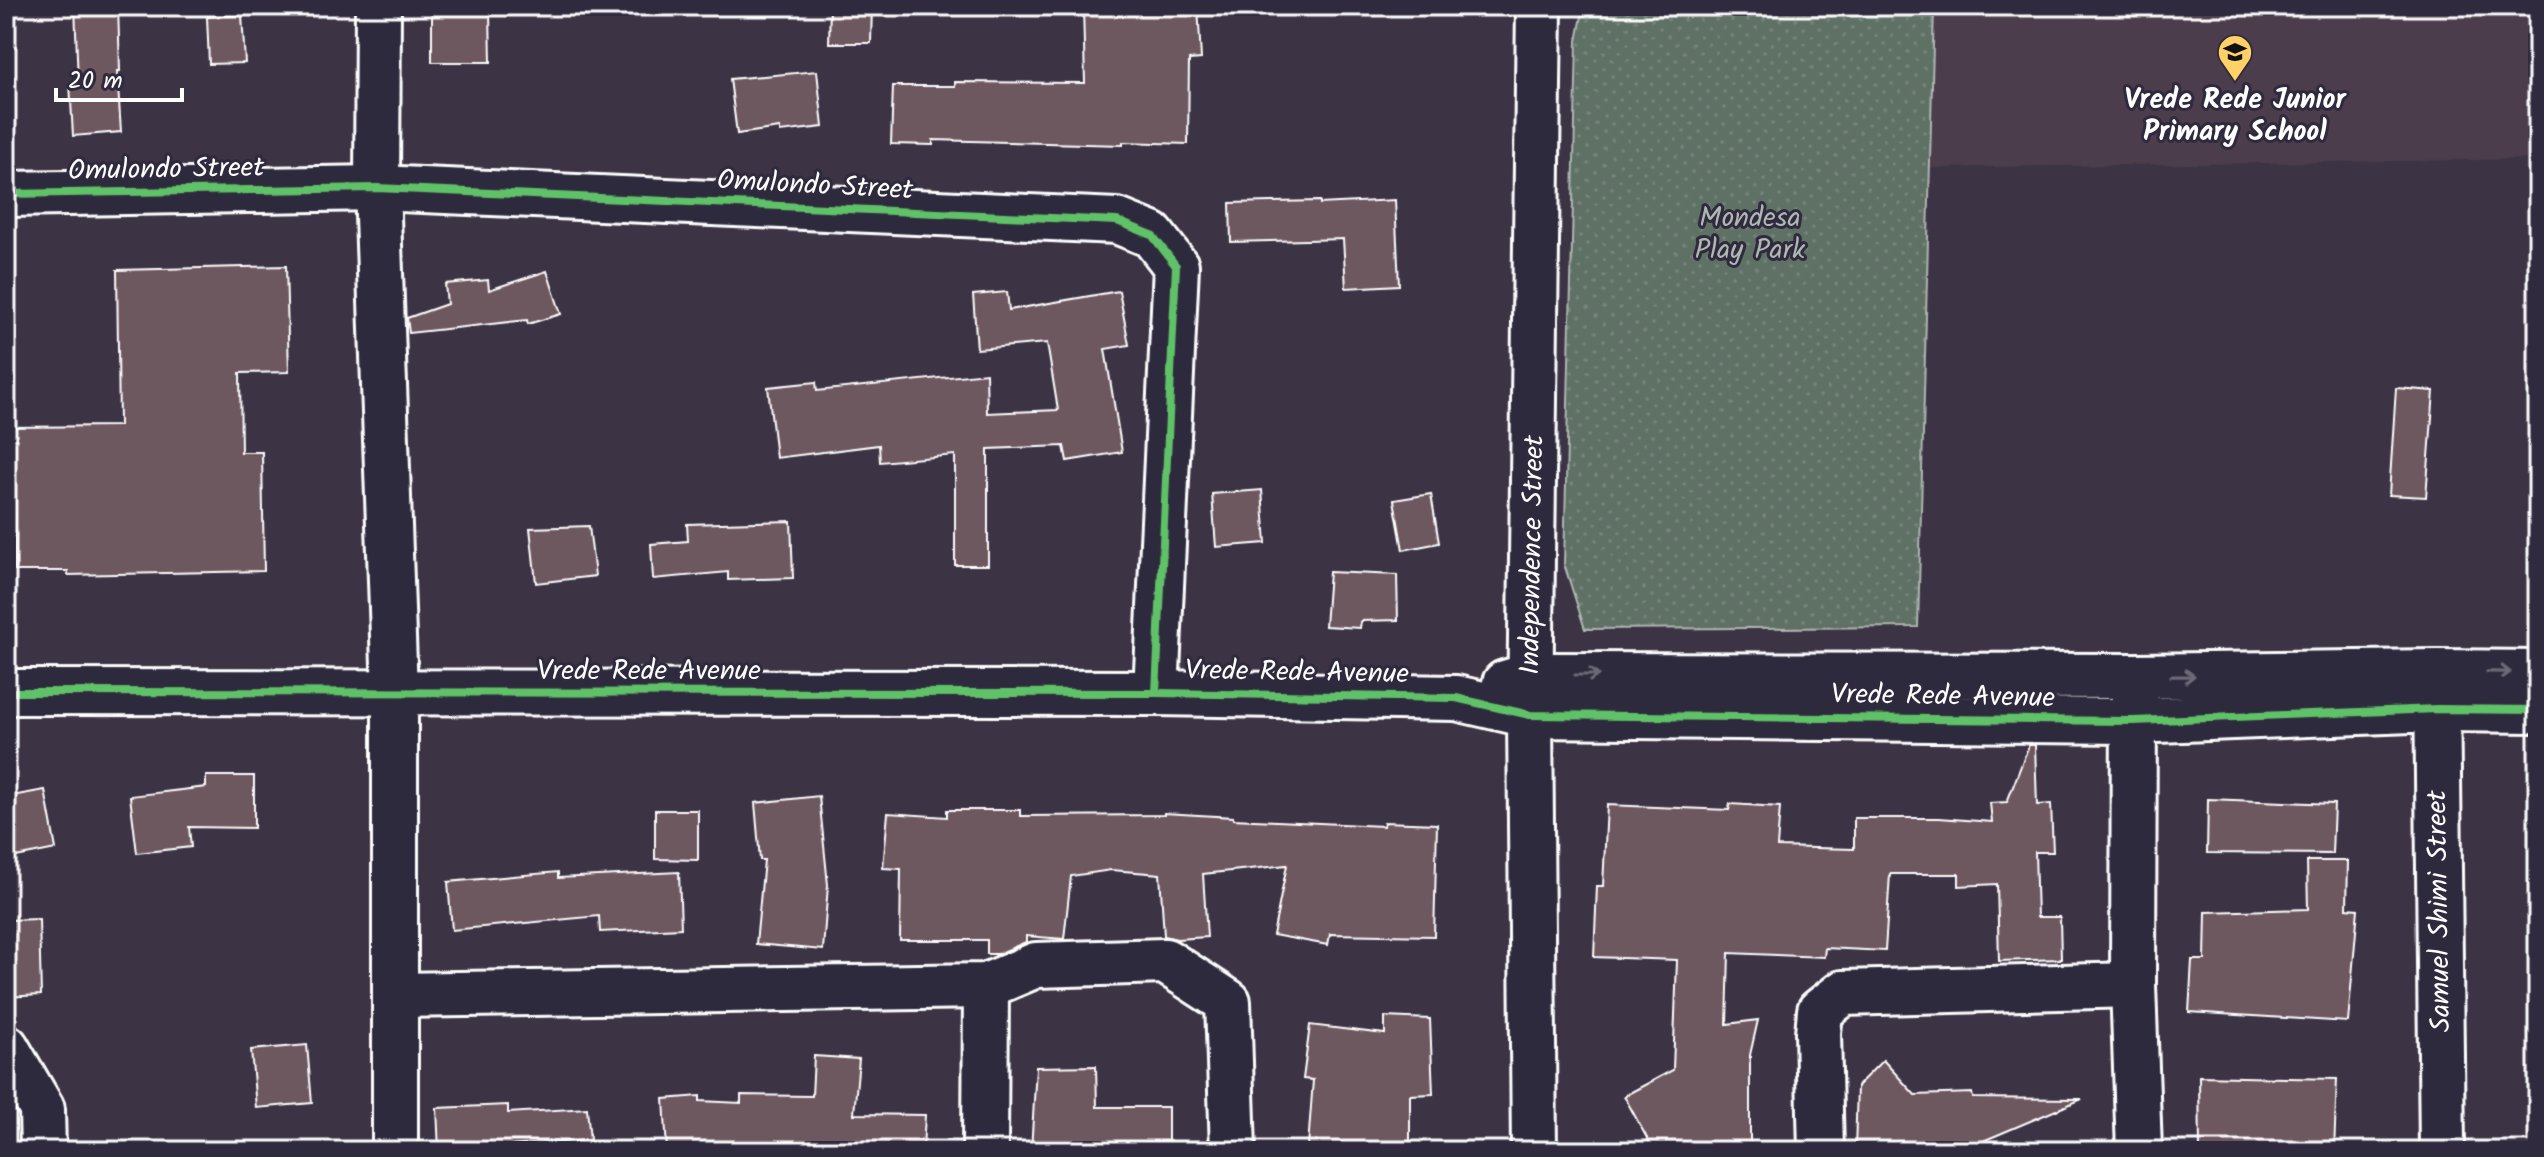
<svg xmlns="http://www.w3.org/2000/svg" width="2544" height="1157" font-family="Kalam,sans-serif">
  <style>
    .built { fill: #4b3e4c }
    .green { fill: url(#green-dots); stroke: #afb7b2; stroke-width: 2 }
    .building { fill: #6e585e; stroke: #fff; stroke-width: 2 }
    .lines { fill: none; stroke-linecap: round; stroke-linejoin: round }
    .minor-casing { stroke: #fff; stroke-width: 50 }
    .minor { stroke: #2f2a3d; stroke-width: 44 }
    .cycleway-casing { stroke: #2f2a3d; stroke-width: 13 }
    .cycleway { stroke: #61c268; stroke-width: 8 }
    .oneway { stroke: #6d6a77 }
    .labels { text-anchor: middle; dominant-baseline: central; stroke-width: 6; stroke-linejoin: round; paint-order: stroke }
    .poi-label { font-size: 28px; font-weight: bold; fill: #fff; stroke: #2f2a3d }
    .street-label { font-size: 28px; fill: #fff; stroke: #2f2a3d }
    .park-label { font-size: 28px; fill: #afb7b2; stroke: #2f2a3d }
  </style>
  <defs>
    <pattern id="green-dots" width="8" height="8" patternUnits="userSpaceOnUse" patternTransform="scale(2)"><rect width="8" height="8" fill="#5f6f65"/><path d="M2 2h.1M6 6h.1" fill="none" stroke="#77857c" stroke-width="1.8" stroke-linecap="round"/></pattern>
  </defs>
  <rect width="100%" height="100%" fill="#3c3344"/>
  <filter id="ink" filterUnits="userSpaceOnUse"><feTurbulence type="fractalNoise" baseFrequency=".0125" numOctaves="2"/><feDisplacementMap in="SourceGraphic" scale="16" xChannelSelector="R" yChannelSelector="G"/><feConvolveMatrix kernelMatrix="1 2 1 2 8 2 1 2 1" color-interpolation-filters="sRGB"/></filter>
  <g filter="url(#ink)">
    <polygon class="built" points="1934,6 2538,6 2538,159 1930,168"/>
    <polygon class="green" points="1584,6 1934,6 1918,627 1585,629 1564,564 1577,41"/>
    <g class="building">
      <polygon points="75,6 118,6 120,71 117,71 121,132 73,136 70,83 78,82"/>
      <polygon points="830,6 872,6 871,43 829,43"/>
      <polygon points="1083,6 1198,6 1201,59 1189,60 1188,144 1123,142 1123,145 933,140 933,145 891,144 893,86 955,86 955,82 1085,83"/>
      <polygon points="490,11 491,62 432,62 432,12"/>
      <polygon points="242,15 245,63 209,64 207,17"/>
      <polygon points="817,71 823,127 780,132 780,128 737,134 730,79"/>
      <polygon points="1395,200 1399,285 1346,288 1343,239 1231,242 1230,203 1320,201 1320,204"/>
      <polygon points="286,266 289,372 240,373 241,452 262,452 264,571 68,575 68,571 15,571 14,481 6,481 6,427 119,426 117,270"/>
      <polygon points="547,271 561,314 528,324 527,320 409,333 407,318 447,304 445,284 488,280 489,290"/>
      <polygon points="1119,291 1129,345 1105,349 1122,452 1067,461 1064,446 988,449 988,565 955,565 955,455 880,462 879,445 776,458 768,387 816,382 817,391 986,373 987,413 1058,410 1047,343 977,349 973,295 1007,292 1009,310"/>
      <polygon points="2396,388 2434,391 2426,497 2389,495"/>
      <polygon points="1262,490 1266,543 1216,547 1212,494"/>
      <polygon points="1431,494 1439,543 1403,550 1394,500"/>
      <polygon points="791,521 793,578 728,580 728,572 653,579 651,544 688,541 687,524"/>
      <polygon points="589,526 595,576 536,583 530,528"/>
      <polygon points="1329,572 1397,575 1398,620 1361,621 1360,628 1325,626"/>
      <polygon points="2029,745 2035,745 2037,805 2051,804 2053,852 2035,852 2037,917 2060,917 2061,959 1999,961 1997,884 1959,886 1959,874 1890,874 1885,951 1825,948 1824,957 1729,953 1727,1024 1758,1020 1750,1055 1750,1151 1654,1151 1624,1096 1673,1070 1677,960 1594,957 1597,886 1603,886 1607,805 1729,810 1730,804 1780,807 1777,847 1854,849 1854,818 1939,818 1992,822 1990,803 2007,802"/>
      <polygon points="206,776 254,776 254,828 189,827 191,847 137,853 130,796 206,787"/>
      <polygon points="45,790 56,849 6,859 6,797"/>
      <polygon points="819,796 828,885 823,950 756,944 764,860 760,860 755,803"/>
      <polygon points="2208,799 2334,804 2332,854 2207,853"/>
      <polygon points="655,810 698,810 698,860 655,859"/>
      <polygon points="947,810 1020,810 1020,816 1164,815 1164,813 1233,817 1233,819 1383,826 1384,822 1437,824 1434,936 1330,934 1328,945 1273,935 1287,865 1203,874 1207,937 1177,939 1164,936 1160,874 1111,870 1071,876 1064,939 1026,936 1026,942 998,954 987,954 987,940 900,940 901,869 883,868 888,813 947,817"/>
      <polygon points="2307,861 2348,861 2347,908 2358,909 2348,1022 2189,1012 2192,960 2205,960 2206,912 2308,909"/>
      <polygon points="558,872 558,878 679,872 681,928 600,932 599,916 452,930 448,882"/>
      <polygon points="39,919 41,995 6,997 6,920"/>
      <polygon points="1385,1017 1430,1019 1433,1094 1410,1095 1410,1151 1308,1146 1313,1080 1303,1079 1310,1025 1385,1034"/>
      <polygon points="307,1045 312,1103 256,1108 251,1050"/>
      <polygon points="814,1056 859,1059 854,1114 925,1115 923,1149 852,1148 852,1151 804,1151 803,1148 667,1151 664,1099 700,1096 700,1101 741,1103 741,1095 812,1096"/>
      <polygon points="1883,1060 1915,1095 1972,1093 1973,1098 2082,1099 1976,1144 1975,1151 1855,1151 1857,1086"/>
      <polygon points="1096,1066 1097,1107 1168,1107 1168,1151 1031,1151 1036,1067"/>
      <polygon points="2199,1076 2337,1079 2334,1151 2200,1151"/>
      <polygon points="508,1105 508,1113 587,1108 590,1140 509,1146 509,1151 439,1151 437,1108"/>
    </g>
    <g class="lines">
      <g class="minor-casing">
        <g id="minor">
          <polyline points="378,6 377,188 395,693 395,1151"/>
          <polyline points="6,194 377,188 1117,221 1152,235 1176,266 1156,693"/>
          <polyline points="2437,682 2442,1151"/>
          <polyline points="1505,683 1532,675 2135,676 2437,672 2538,673"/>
          <polyline points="2134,691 2133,985 2139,1151"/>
          <polyline points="6,692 1156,693 1456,698 1530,715 2133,721 2437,709 2538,710"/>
          <polyline points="396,995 986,986 1036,965 1165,961 1228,1002 1233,1151"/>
          <polyline points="6,1047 42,1109 43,1151"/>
          <polyline points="985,1151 986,986"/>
          <polyline points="1534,1151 1530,715 1539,6"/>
          <polyline points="1821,1151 1818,1033 1820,1011 1843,993 2133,985"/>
        </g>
      </g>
      <use href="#minor" class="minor"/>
      <g class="cycleway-casing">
        <g id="cycleway">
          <polyline points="6,194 377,188 1117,221 1152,235 1176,266 1156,693"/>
          <polyline points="6,692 1156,693 1456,698 1530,715 2133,721 2437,709 2538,710"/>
        </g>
      </g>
      <use href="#cycleway" class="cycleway"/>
    </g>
    <defs><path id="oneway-shaft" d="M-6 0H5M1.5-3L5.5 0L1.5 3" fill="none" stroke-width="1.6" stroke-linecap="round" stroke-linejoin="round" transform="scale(2)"/></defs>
    <g class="oneway">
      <use href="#oneway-shaft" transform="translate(2499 672) rotate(1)"/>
      <use href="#oneway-shaft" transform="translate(1587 675)"/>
      <use href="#oneway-shaft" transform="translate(2183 676) rotate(-1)"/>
    </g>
  </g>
  <defs>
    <g id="school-pin" transform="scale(1.8)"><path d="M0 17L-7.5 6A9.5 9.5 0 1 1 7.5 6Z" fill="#ffd166" stroke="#2f2a3d"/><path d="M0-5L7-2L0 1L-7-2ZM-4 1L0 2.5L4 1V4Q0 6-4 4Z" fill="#111"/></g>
  </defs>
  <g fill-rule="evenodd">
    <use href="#school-pin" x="2235" y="52"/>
  </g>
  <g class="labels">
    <g class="poi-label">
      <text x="2235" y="100">Vrede Rede Junior<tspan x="2235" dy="32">Primary School</tspan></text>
    </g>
    <g class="street-label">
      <text transform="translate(166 170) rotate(-1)">Omulondo Street</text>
      <text transform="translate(815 186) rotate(3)">Omulondo Street</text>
      <text transform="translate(1533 555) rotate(-89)">Independence Street</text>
      <text x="649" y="671">Vrede Rede Avenue</text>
      <text transform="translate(1297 673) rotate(1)">Vrede Rede Avenue</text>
      <text transform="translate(1943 697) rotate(1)">Vrede Rede Avenue</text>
      <text transform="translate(2440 911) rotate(-91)">Samuel Shimi Street</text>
    </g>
    <g class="park-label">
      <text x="1750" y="218">Mondesa<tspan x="1750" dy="32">Play Park</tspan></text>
    </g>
  </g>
  <rect width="2544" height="1157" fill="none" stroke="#2f2a3d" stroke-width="32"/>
  <rect x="16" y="16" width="2512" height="1125" fill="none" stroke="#fff" stroke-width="3" filter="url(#ink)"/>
  <path d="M56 88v12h126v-12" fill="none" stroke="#ffffff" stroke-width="4"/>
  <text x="68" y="88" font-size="24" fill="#ffffff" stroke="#2f2a3d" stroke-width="6" paint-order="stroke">20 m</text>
</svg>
